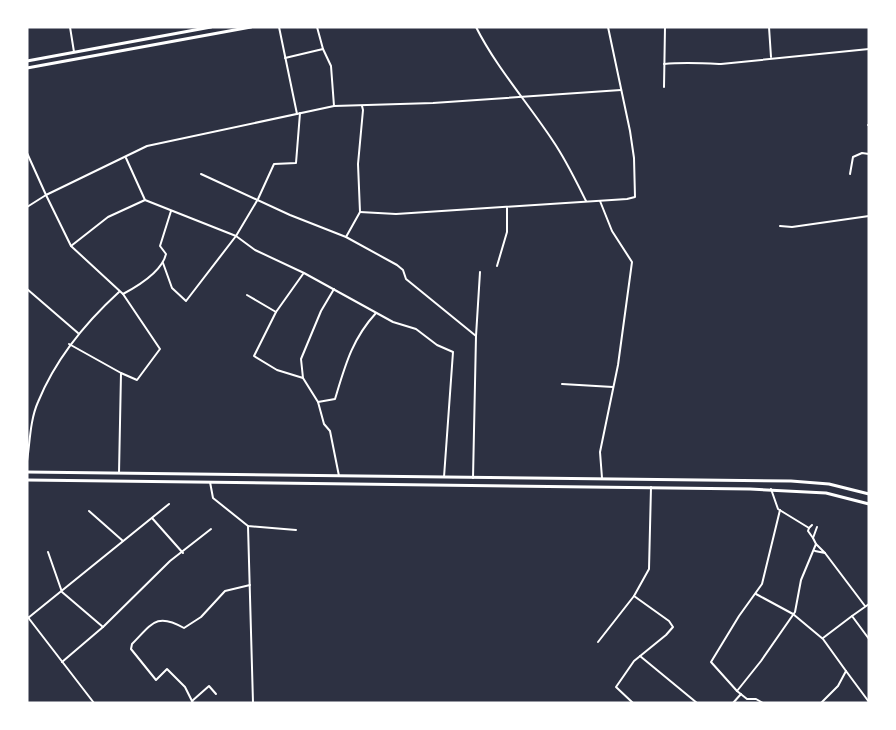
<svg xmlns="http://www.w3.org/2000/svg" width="896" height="730" font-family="Bitter,serif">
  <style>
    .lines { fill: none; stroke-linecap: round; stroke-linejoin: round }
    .minor { stroke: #fff; stroke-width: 2 }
    .tertiary { stroke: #fff; stroke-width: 2 }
    .primary { stroke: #fff; stroke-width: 3 }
  </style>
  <rect width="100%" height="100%" fill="#2d3142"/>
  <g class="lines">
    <g class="minor">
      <polyline points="70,27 74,52"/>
      <polyline points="279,27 297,114"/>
      <polyline points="317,27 323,49"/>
      <path d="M476 27C496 67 528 103 553 141 566 160 576 181 586 201"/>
      <polyline points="769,27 771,57"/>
      <polyline points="285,58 323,49 331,66 334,106"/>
      <path d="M664 64C683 62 701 63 721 64L869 49"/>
      <polyline points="664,87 665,27"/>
      <polyline points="868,125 869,125"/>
      <polyline points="27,153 46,195 147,146 334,106 433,103 621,90"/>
      <polyline points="126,158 145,200 236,236 255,250 304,273 393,322 416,329 437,345 453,352 444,477"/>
      <polyline points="201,174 290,215 346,237 397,265 403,270 406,279 476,336"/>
      <polyline points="850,174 853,157 862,153 869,154"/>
      <polyline points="600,201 612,231 632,262 618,365 600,452 602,478"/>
      <polyline points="27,207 46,195 71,246 123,294 160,349 137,380 121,373"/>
      <polyline points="360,212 396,214 627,199 635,197 634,158 630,131 608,27"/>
      <polyline points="780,226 792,227 869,216"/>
      <polyline points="346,237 360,212 358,164 363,110 362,106"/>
      <polyline points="71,246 108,217 145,200"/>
      <polyline points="163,263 172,288 186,301 236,236 258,199 274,164 296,163 300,113"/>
      <polyline points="497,266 507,232 507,208"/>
      <polyline points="303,274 276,312 254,356 277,370 303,378 301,359 321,311 334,289"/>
      <polyline points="27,289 78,333"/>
      <path d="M123 294C138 286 162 272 166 254L160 246 171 211"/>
      <polyline points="247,295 276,312"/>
      <polyline points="69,344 121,373 119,473"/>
      <path d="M303 378 318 402 335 399C345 366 352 339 376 313"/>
      <polyline points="562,384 613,387"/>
      <polyline points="318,402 324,424 330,431 339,476"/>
      <path d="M27 461C30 442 30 420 38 402 56 358 85 323 119 292"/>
      <polyline points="473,478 476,336 480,272"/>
      <polyline points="210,482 213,498 248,526 296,530"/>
      <polyline points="771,489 778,509 809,528"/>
      <polyline points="89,511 123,541"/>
      <polyline points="152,518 183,553"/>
      <polyline points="812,525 809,528 808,531 813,538"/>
      <polyline points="248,526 253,703"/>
      <polyline points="816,544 813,538 817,527"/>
      <polyline points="48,552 62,592 103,627"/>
      <polyline points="825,553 865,606"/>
      <polyline points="756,594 793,614 823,639 846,671"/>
      <polyline points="869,604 852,616 869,639"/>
      <polyline points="28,618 169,504"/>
      <polyline points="823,638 852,616"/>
      <polyline points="598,642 634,596"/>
      <polyline points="640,656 697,703"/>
      <polyline points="62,662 103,627 170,561 211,529"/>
      <polyline points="737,691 711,662 739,616 762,584 780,510"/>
      <polyline points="192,701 209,686 216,694"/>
      <path d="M193 703 185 687 167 669 156 680 131 649 132 644C152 624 156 612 184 628L201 617 225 591 250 585"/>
      <polyline points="633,703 616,687 634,661 666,635 673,627 669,621 634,596 649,569 651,487"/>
      <polyline points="733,703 741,694"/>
      <polyline points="763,703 756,699 747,699 737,691 761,661 795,612 801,580 816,544 825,553 815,551"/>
      <polyline points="821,703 838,686 846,671 869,702"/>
    </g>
    <polyline class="tertiary" points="27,616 94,703"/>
    <g class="primary">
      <polyline points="27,61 211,27"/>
      <polyline points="27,68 251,27"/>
      <polyline points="27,472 791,481 829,484 869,494"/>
      <polyline points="27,480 750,489 826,493 869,504"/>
    </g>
  </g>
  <rect width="896" height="730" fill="none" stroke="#ffffff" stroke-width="57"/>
</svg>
